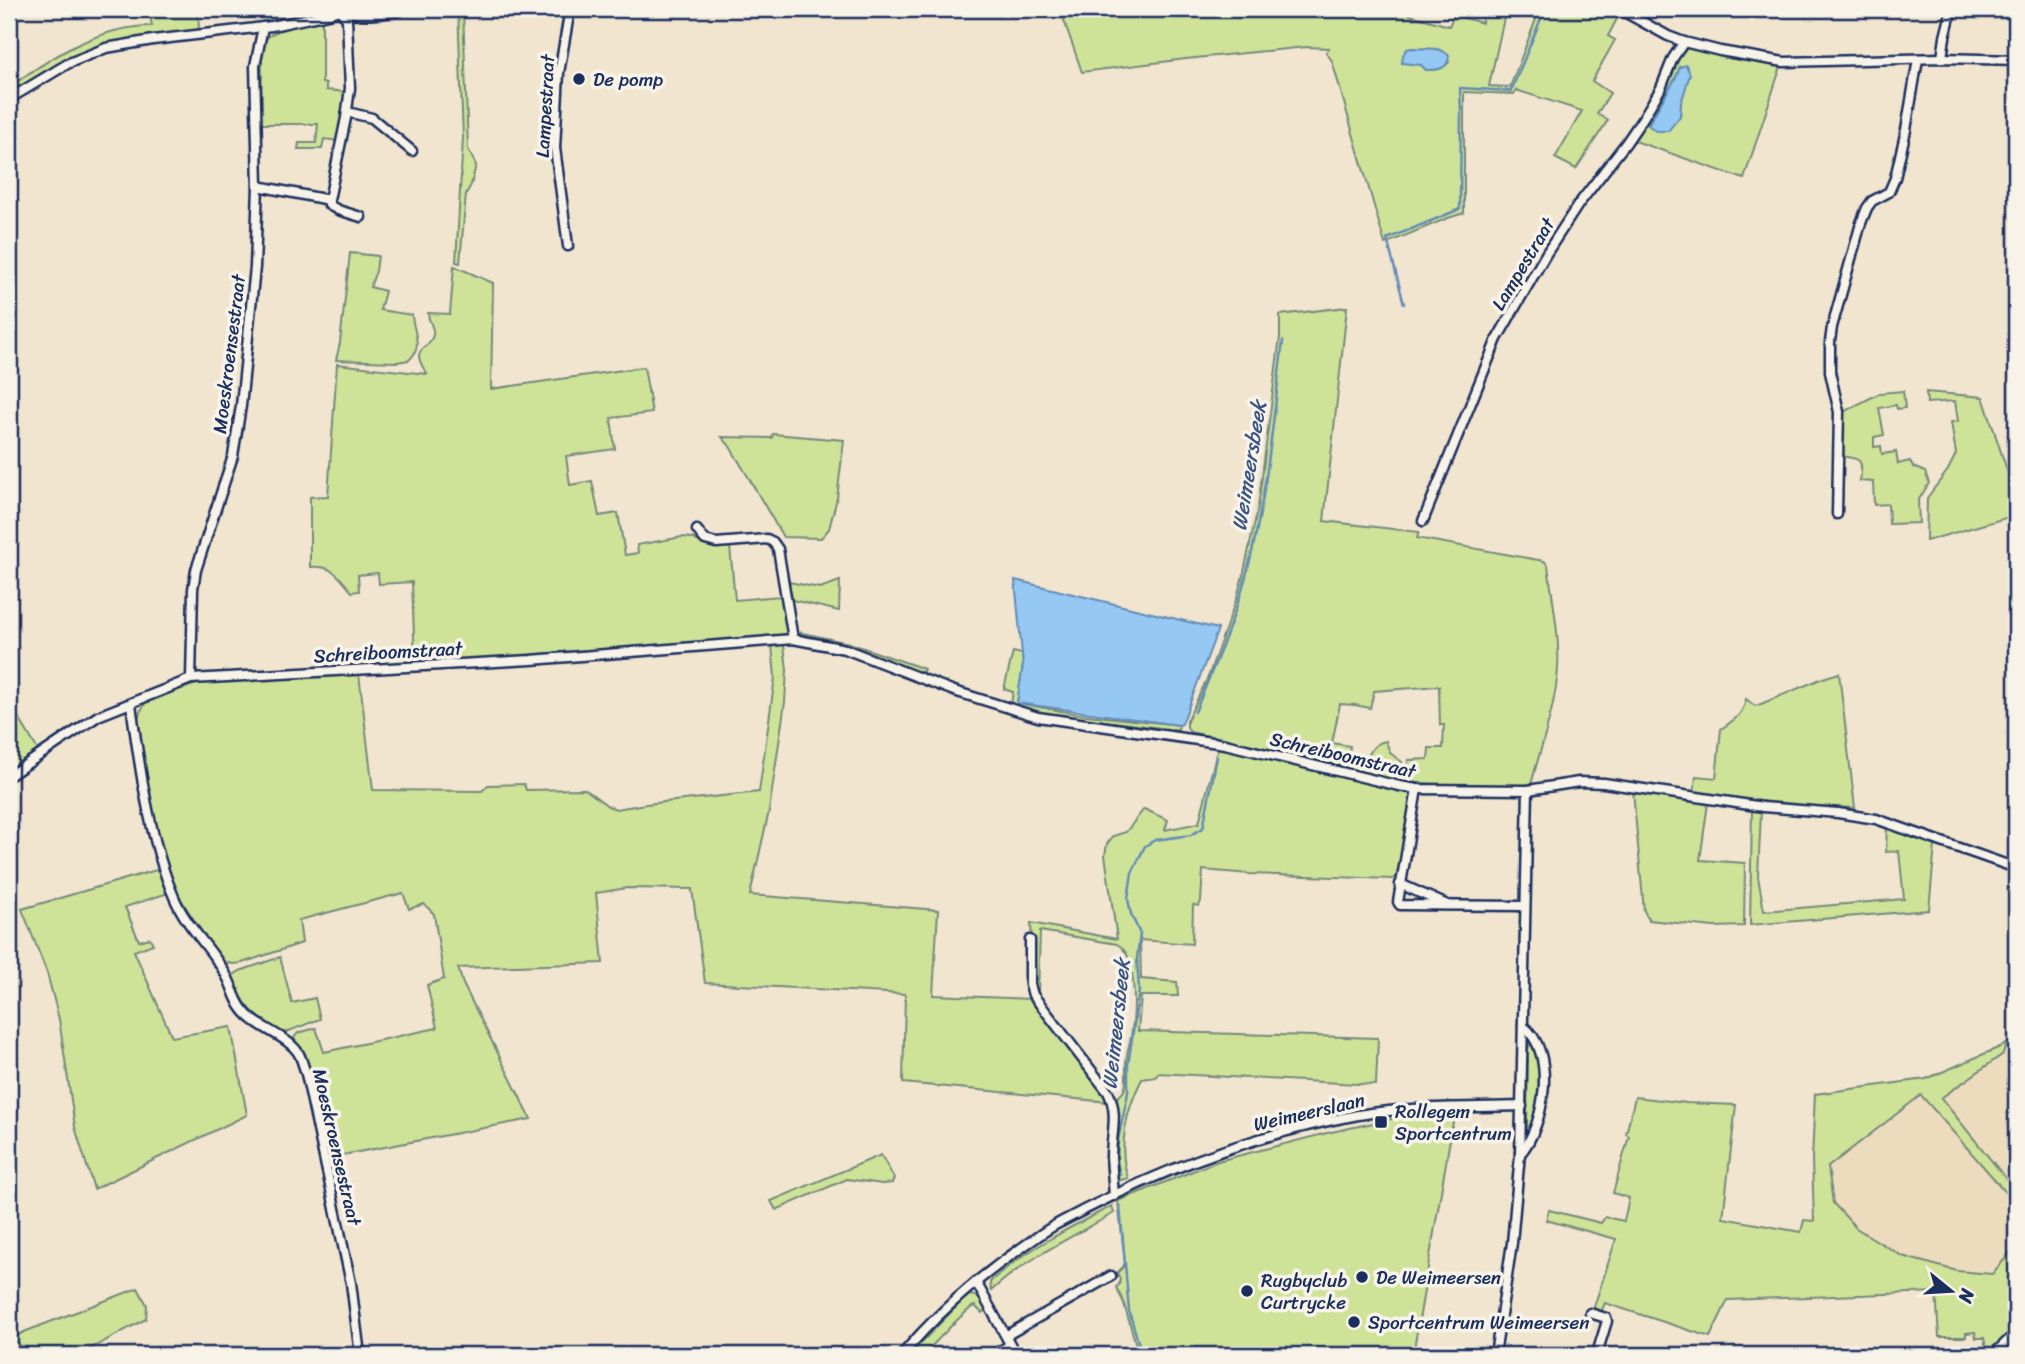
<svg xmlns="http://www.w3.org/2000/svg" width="2025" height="1364" font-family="Sriracha,sans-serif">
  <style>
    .built { fill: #eddbbe }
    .green { fill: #cfe398; stroke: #75897b; stroke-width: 2; fill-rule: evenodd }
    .water { fill: #95c8f2; stroke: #648bb7; stroke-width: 2 }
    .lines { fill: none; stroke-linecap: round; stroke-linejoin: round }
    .stream { stroke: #648bb7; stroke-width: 2.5 }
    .minor-casing { stroke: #1b2f5e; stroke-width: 13 }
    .minor { stroke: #f7f3e8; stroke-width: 8 }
    .poi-dot { fill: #1b2f5e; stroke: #f7f3e8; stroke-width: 2.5 }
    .labels { text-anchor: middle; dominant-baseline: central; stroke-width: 7; stroke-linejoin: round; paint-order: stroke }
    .poi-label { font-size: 19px; fill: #1b2f5e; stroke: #f7f3e8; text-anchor: start }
    .street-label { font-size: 19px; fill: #1b2f5e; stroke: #f7f3e8 }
    .water-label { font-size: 21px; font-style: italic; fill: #3a5583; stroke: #f7f3e8 }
  </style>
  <rect width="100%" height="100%" fill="#f1e5cf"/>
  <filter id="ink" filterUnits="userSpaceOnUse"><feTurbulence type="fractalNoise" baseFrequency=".0143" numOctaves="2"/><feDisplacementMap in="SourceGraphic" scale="14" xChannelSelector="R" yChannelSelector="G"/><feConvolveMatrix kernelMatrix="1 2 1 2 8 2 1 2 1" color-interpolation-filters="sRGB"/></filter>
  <g filter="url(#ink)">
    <g class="built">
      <polygon points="2003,1054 2016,1055 2016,1191 1941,1098"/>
      <polygon points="1921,1095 2016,1204 2016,1246 1993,1274 1957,1271 1902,1256 1856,1228 1833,1203 1828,1166"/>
    </g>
    <g class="green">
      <path d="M157 9H198L199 30 80 56 50 70 9 96V87C52 57 98 26 152 26L150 15 156 14Z"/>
      <polygon points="458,9 463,9 468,149 476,165 471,185 466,194 460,263 456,262 463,138"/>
      <path d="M1060 9H1390L1449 26 1454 15 1482 23V9H1506L1489 86 1510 87 1540 9H1612L1620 13 1608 36 1615 40 1592 81 1610 93 1597 114 1608 120 1576 169 1555 158 1582 111 1516 90 1514 94 1464 92V213L1448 218 1385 244 1332 61 1326 52 1329 48 1306 47 1186 59 1082 72ZM1412 48 1438 49 1449 62C1443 70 1436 70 1426 70L1421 65 1412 63Z"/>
      <path d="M322 21V83L326 84V90L347 92 339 141 324 139 322 149H298L299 143H316L318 124H261L262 55C263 49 263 43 267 38 275 28 308 24 322 21Z"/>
      <path d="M1687 48 1781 66 1744 179 1632 140 1677 59ZM1680 67 1689 74 1681 103 1680 116 1656 131 1648 124 1675 79Z"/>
      <path d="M350 253 378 256 376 271 370 287 385 291 380 310 412 315C413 332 424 347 409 360L397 362 336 360 340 343Z"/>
      <path d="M454 266 493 283 491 389 644 367 652 413 611 418 615 449 566 456 570 485 592 481 599 516 618 513 625 555 638 553 637 545 682 537 692 538 705 545 716 548 730 547 735 600 781 596 783 598 787 633 784 635 738 639 415 663 412 582 379 584 378 573 358 575 359 591 352 592C338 576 334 565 310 567V497L328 496 337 364 427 374C408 345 428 353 433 335 435 327 428 322 428 313L450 314Z"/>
      <path d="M1347 307 1324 521 1419 532 1417 538 1544 561 1548 565C1552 599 1560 635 1558 668 1556 706 1540 749 1531 785L1483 787 1405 782 1408 760 1428 759 1429 748H1443L1444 725H1440L1439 686 1374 691 1370 708 1355 705 1340 704 1332 743 1350 746 1348 761 1366 765C1368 753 1373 743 1386 741L1390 753 1402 762 1395 781 1315 759 1190 732 1187 728V721L1208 677 1237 597 1244 572 1258 507 1280 337V315Z"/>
      <path d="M1903 391 1905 408 1897 409 1896 405 1879 408 1884 435 1874 437V447L1881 446 1882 454 1896 452 1898 464 1910 461 1913 467 1925 472 1929 483 1918 501 1919 523 1889 524 1888 504 1874 505 1873 482 1860 481C1863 459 1862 459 1840 456L1841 417 1843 412 1880 393Z"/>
      <polygon points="1926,392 1983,397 2016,498 2016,515 1926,541 1927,498 1948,470 1956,454 1951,422 1958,421 1955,401 1927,403"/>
      <polygon points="773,434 844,440 837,498 829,529 821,538 783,537 750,480 729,445 722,437 772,438"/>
      <polygon points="840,581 839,611 792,600 789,582 820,588"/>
      <polygon points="798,632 849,643 919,667 924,669 921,676 799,635"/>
      <polygon points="772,645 784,645 787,670 785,702 769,811 750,895 938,910 933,995 1031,999 1107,1094 1110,1102 903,1083 905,994 705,983 692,889 627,888 596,893 603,963 458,968 463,984 531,1119 332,1157 312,1075 294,1038 298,1033 316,1028 324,1052 437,1028 427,985 444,979 434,914 424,904 409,909 403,893 299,920 302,943 242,963 233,964 224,962 206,939 175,890 165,861 153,815 139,736 138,720 140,712 146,702 157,697 200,683 359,674 373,790 482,791 488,785 524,784 526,790 585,789 608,806 616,809 646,804 759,792 775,677"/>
      <polygon points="1013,652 1022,654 1023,665 1017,703 1078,714 1179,725 1178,730 1038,713 1023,709 1011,704 1013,692 1004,689"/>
      <path d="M1839 673 1855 808 1795 805 1694 794 1696 776 1716 778 1721 729C1734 720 1743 715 1746 699L1755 706 1761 704 1823 678Z"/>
      <polygon points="9,701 39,752 9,773"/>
      <path d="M1218 747 1411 794 1398 875 1393 879 1250 874 1203 870 1201 901 1199 906 1193 905 1192 944 1140 940 1141 979 1177 982 1178 996H1141L1138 1031 1378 1038 1376 1085 1158 1073 1156 1077 1142 1079C1127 1108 1117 1147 1128 1178L1121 1180 1116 1178 1114 1149 1116 1098C1130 1091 1125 1077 1126 1064 1126 1055 1129 1046 1131 1037 1135 1014 1135 994 1132 972 1130 960 1127 950 1117 944L1040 931 1038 994 1034 993 1031 923 1117 939 1105 855 1107 844 1113 836 1126 832 1144 809 1168 820 1165 830 1199 823Z"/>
      <polygon points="1633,791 1708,803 1700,860 1745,863 1744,926 1713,927 1649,920 1644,911"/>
      <polygon points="1752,810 1761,811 1758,877 1764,911 1904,899 1899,851 1886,852 1887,825 1935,845 1929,910 1750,925"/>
      <polygon points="160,869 168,893 125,907 139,941 150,938 153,944 134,951 172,1037 231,1027 247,1115 94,1189 75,1127 59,1019 47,973 22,909"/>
      <path d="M280 957 292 1003 315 998 320 1019 284 1033C255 1017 244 1008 232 976L240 971Z"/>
      <polygon points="1531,1043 1534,1044 1541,1066 1540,1097 1532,1127 1530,1128 1527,1127 1527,1124 1528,1048"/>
      <polygon points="2007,1044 2003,1054 1941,1098 2016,1191 2016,1204 1921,1095 1828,1167 1833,1203 1856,1228 1902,1256 1957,1271 1992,1274 2016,1246 2016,1328 1987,1355 1978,1355 1986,1348 1984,1338 1976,1338 1975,1332 1966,1333 1966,1337 1939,1337 1936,1292 1728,1300 1710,1337 1605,1303 1601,1312 1593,1310 1616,1239 1546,1220 1549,1210 1601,1223 1605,1217 1624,1221 1629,1198 1613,1193 1629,1136 1626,1134 1635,1097 1687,1103 1736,1105 1723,1218 1801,1232 1804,1220 1814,1221 1812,1160 1815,1094 1926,1079"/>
      <polygon points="1444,1114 1454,1116 1413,1355 1139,1355 1123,1301 1116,1287 1119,1285 1120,1280 1117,1273 1123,1267 1125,1263 1118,1201 1218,1161 1327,1133 1396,1118"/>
      <polygon points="881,1155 894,1178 892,1183 882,1184 847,1179 776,1210 771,1201"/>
      <path d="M1112 1206 1114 1213C1074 1236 1025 1259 991 1291L990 1282C1020 1253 1074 1225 1112 1206Z"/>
      <polygon points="138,1288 147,1305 146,1319 79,1355 34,1355 12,1339 24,1332"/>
      <path d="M970 1295C980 1296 982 1302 987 1309L982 1313 975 1306 972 1307 956 1321 923 1355H909L963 1300Z"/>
    </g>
    <g class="water">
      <path d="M1412 48C1424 50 1440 45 1449 56 1448 70 1437 70 1426 70L1421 65 1402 63 1403 55 1407 49Z"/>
      <polygon points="1686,65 1690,74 1681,103 1680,116 1668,131 1656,131 1648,125 1675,79 1680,67"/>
      <polygon points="1015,580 1218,629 1182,724 1179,725 1017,703 1023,665"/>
    </g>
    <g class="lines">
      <g class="stream">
        <polyline points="1404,304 1387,239 1460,209 1461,111 1460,88 1511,91 1545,9"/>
        <path d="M1195 712C1214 666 1234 621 1247 572 1267 497 1273 418 1283 341"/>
        <polyline points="1120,1175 1117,1161 1118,1140 1128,1093 1128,1065 1139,991 1137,958 1140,934 1131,914 1128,899 1132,873 1145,846 1155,840 1191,835 1203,828 1217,757"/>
        <polyline points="1120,1206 1129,1311 1142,1355"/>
      </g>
      <g class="minor-casing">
        <g id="minor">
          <polyline points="1619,9 1668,36 1684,42 1720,51 1784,62 1942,58 2016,60"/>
          <path d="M340 10C362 18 385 14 407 9"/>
          <polyline points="1942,58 1945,37 1952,9"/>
          <polyline points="9,99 69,63 106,48 153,40 272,26 328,14 341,9"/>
          <polyline points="347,112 372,118 412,151"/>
          <polyline points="258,186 329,200 346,118 350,88 347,19 340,10"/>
          <polyline points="329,200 329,205 338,210 361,217"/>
          <polyline points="568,246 555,148 559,73 570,9"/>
          <polyline points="1837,514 1839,412 1830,372 1830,342 1832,327 1861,223 1867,208 1872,201 1889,192 1895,178 1906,130 1918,59"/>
          <polyline points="1423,521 1497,339 1546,254 1578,205 1626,143 1643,118 1661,88 1673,58 1684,42"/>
          <polyline points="697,530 705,540 716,543 767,539 773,542 778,549 793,639"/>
          <polyline points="191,679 193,589 196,570 233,456 241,406 255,267 258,186 255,66 263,27"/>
          <path d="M131 704C139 764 150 842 174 897 186 926 210 947 225 973 232 984 234 997 241 1007 254 1028 287 1034 299 1054 302 1060 304 1068 306 1074L351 1283 360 1355"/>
          <polyline points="9,776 98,716 191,679 531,660 793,639 845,649 954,691 1038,717 1225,744 1399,786 1417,789 1528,790 1579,782 1604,783 1763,807 1838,813 1876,819 2016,868"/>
          <polyline points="1417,789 1398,902 1400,905 1524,906"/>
          <polyline points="1400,884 1447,905"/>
          <path d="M1030 940V985L1033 995 1108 1092C1119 1113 1111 1135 1111 1157 1112 1170 1113 1183 1114 1196"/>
          <path d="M1520 1154C1545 1126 1557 1051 1523 1026"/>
          <polyline points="976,1282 1016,1355"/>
          <polyline points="1590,1313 1606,1318 1607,1321 1599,1347 1600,1354"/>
          <polyline points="1007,1335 1111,1276"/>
          <path d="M902 1355C937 1313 979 1277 1024 1246 1036 1238 1047 1229 1059 1223 1152 1173 1254 1134 1358 1115 1412 1106 1467 1108 1522 1106"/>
          <polyline points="993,1355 1010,1345"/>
          <polyline points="1495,1355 1512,1243 1520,1154 1528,790"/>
          <polyline points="1993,1355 2016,1333"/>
        </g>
      </g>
      <use href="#minor" class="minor"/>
    </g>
  </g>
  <g class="poi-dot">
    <circle cx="579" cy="79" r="7"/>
    <rect x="1374" y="1115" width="14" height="14" rx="3.5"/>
    <circle cx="1362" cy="1277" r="7"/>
    <circle cx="1247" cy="1291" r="7"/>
    <circle cx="1354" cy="1322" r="7"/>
  </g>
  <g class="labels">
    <g class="poi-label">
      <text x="593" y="79">De pomp</text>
      <text x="1395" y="1111">Rollegem<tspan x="1395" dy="22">Sportcentrum</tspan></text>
      <text x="1376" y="1277">De Weimeersen</text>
      <text x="1261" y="1280">Rugbyclub<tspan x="1261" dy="22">Curtrycke</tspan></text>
      <text x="1368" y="1322">Sportcentrum Weimeersen</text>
    </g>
    <g class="street-label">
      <text transform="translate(545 106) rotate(-87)">Lampestraat</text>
      <text transform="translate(1523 264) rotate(-59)">Lampestraat</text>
      <text transform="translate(229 354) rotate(-83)">Moeskroensestraat</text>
      <text transform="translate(388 652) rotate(-3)">Schreiboomstraat</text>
      <text transform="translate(1343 755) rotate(13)">Schreiboomstraat</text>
      <text transform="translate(1309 1112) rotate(-13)">Weimeerslaan</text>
      <text transform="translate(337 1147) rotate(77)">Moeskroensestraat</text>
    </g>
    <g class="water-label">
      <text transform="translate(1249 466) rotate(-81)">Weimeersbeek</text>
      <text transform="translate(1116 1024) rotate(-84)">Weimeersbeek</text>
    </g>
  </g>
  <rect width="2025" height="1364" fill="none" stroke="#f7f3e8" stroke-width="35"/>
  <rect x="18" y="18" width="1990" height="1329" fill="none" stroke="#1b2f5e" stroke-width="2.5" filter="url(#ink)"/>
  <g transform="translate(1951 1291) rotate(108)" stroke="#f7f3e8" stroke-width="5" paint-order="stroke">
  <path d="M0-5L12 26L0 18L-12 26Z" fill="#1b2f5e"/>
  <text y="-10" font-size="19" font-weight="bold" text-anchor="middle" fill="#1b2f5e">N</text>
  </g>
</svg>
